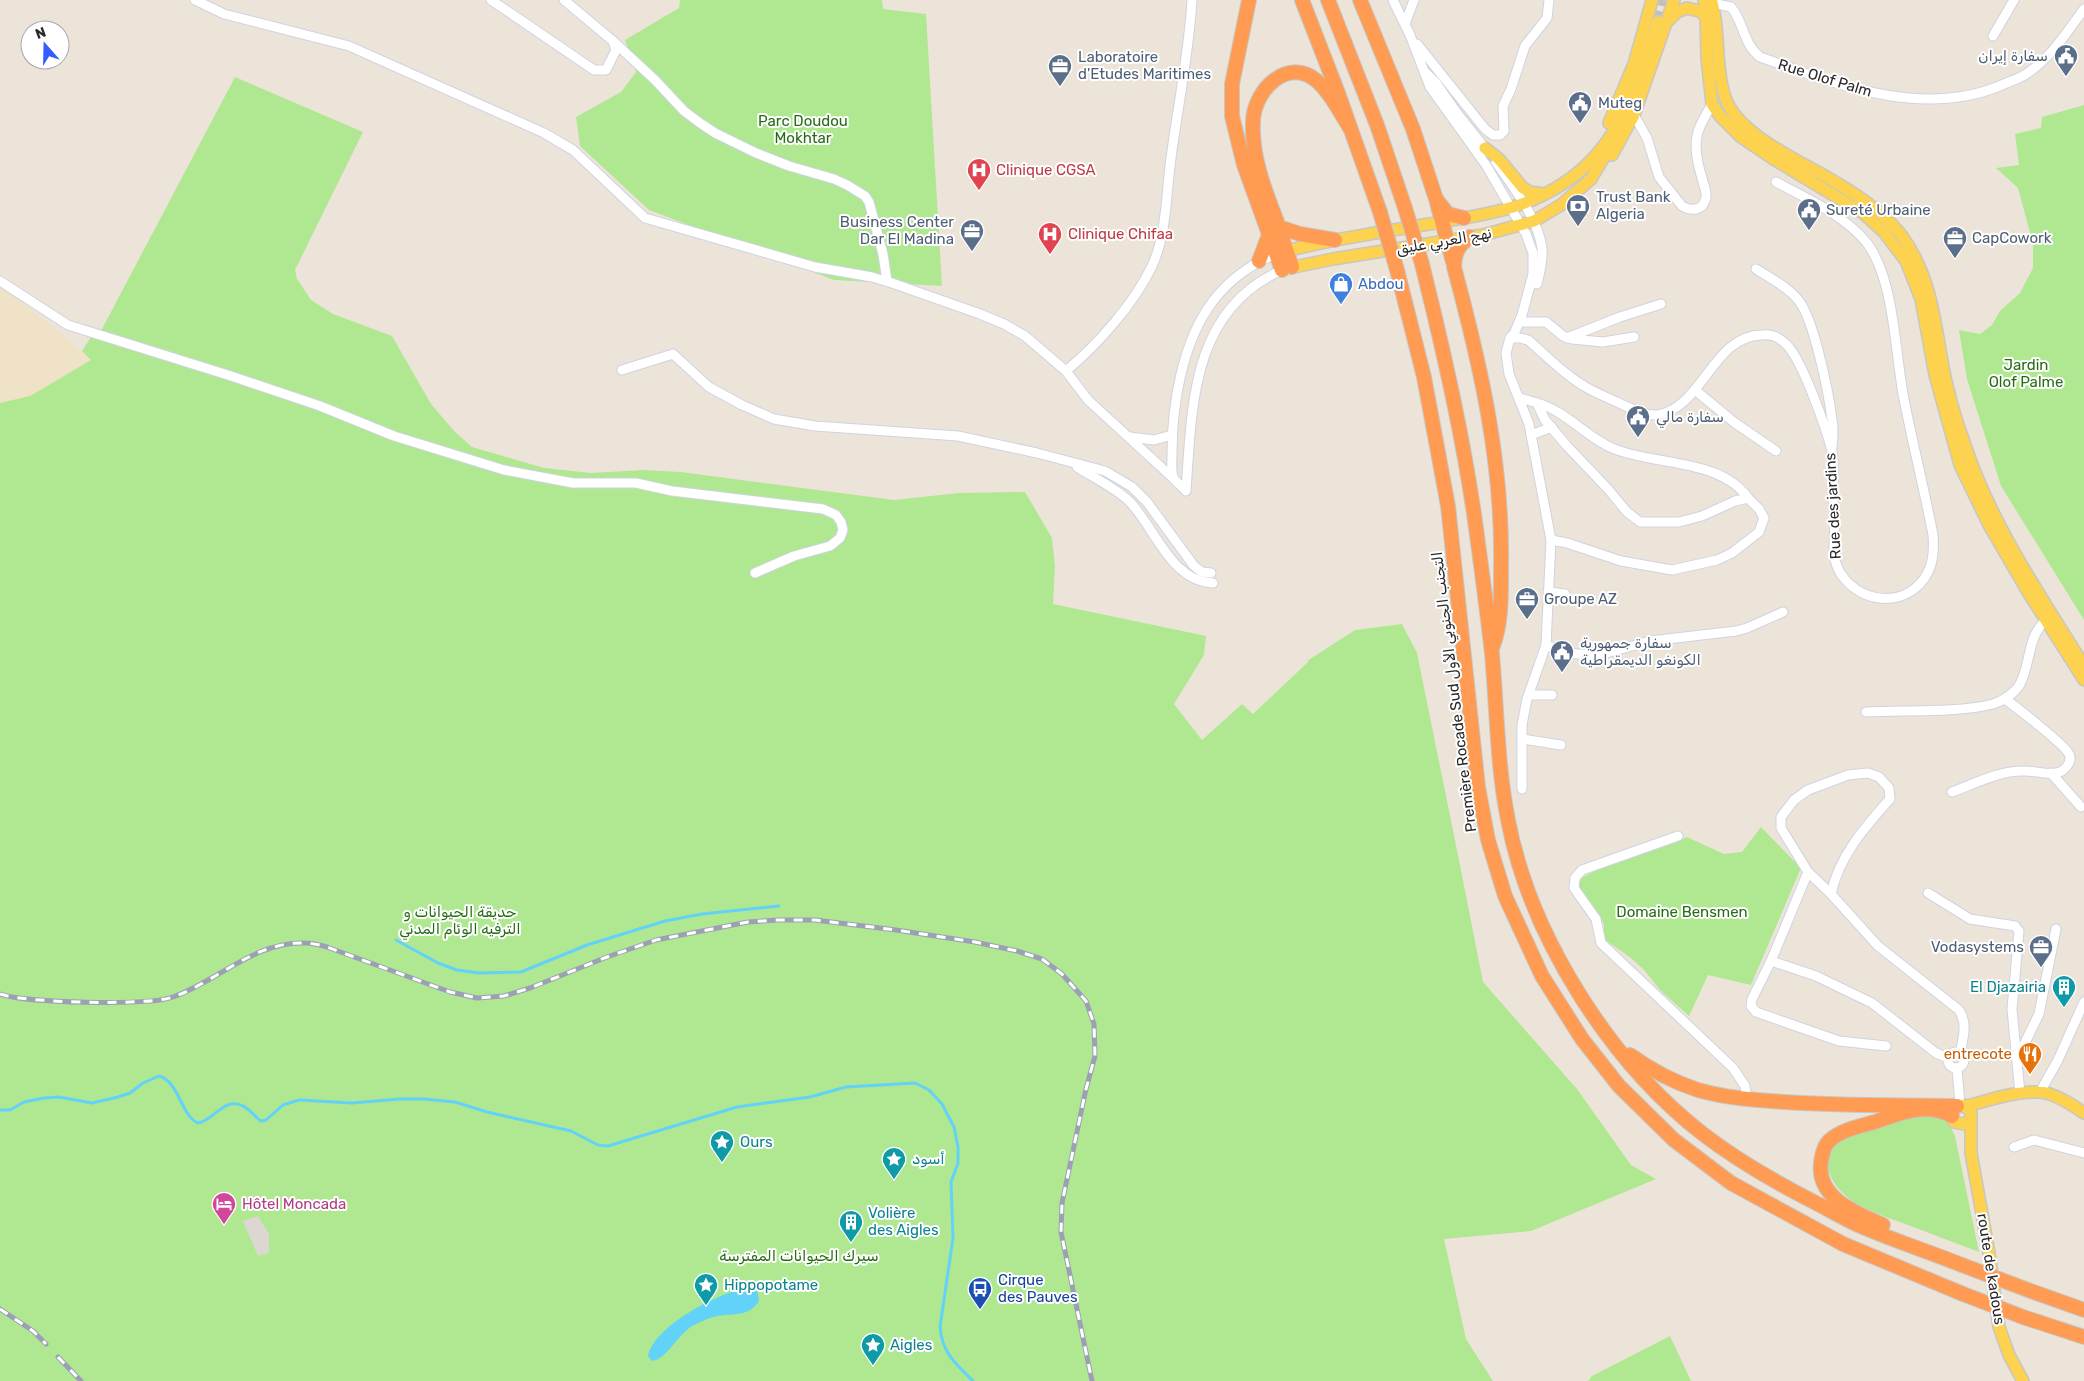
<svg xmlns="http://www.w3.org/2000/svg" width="2084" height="1381" font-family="Rubik,'Noto Naskh Arabic',sans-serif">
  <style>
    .education { fill: #f0e2c7 }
    .green { fill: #afe891 }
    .plaza { fill: #dcd7d0 }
    .water { fill: #63d2f8 }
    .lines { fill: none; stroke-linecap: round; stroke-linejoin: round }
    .stream { stroke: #63d2f8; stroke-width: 3 }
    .major-tunnel { stroke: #c6bfb6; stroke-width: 11; stroke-dasharray: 11 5.5; stroke-linecap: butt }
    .minor-casing { stroke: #ced3e3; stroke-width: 11 }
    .major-casing { stroke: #c7c7c7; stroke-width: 14 }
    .highway-casing { stroke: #c7c7c7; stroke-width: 16 }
    .minor { stroke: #fff; stroke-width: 9 }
    .major { stroke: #fcd24f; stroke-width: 11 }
    .highway { stroke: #ff9b52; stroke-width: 14 }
    .rail-casing { stroke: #9ca0b5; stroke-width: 5 }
    .rail { stroke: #fff; stroke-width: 3; stroke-dasharray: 9; stroke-linecap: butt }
    .highway-bridge-casing { stroke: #c7c7c7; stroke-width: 16; stroke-linecap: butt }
    .highway-bridge { stroke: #ff9b52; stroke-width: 14 }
    .labels { text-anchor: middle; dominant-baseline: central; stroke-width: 4; stroke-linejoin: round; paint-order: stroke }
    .service-label { font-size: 15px; fill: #4e5e75; stroke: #fff; text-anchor: start }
    .street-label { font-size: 15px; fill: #292929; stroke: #fff }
    .park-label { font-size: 15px; fill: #276b14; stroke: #fff }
    .health-label { font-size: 15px; fill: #be3a42; stroke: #fff; text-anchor: start }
    .shop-label { font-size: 15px; fill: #366cbe; stroke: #fff; text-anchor: start }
    .culture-label { font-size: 15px; fill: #0d838f; stroke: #fff; text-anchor: start }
    .food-label { font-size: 15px; fill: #c56008; stroke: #fff; text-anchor: end }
    .hotel-label { font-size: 15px; fill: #b23c85; stroke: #fff; text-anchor: start }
    .transit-label { font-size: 15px; fill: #164399; stroke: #fff; text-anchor: start }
  </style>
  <rect width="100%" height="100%" fill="#ede4d9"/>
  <polygon class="education" points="0,285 61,333 91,360 30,396 0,403"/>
  <g class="green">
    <polygon points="680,0 882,0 883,9 926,14 942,286 834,280 649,210 580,146 576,117 621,92 636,72 625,40 679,8"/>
    <polygon points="235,77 363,132 295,270 297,279 311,300 333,314 392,336 431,404 455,432 472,447 544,468 591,473 642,470 681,472 894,500 959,493 1025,492 1052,538 1055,566 1053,604 1206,636 1204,655 1174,704 1202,740 1242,704 1253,714 1309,661 1307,661 1355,630 1402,624 1417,653 1458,855 1483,982 1577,1089 1631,1165 1656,1179 1531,1231 1444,1239 1466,1339 1493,1381 0,1381 0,403 30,396 91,360 82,351 91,337 102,329"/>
    <polygon points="2084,105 2084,620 2001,486 1967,379 1959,330 1980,334 1992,325 2000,311 2020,293 2033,268 2033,244 2018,188 1996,168 2019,165 2015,134 2041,128 2042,117"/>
    <polygon points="1761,827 1801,868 1751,985 1708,975 1689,1016 1661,991 1644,970 1631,958 1604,939 1604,924 1579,886 1581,878 1597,870 1687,837 1724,854 1742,852"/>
    <path d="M1924 1112 1947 1120 1955 1136 1979 1252C1953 1242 1926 1232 1900 1222 1881 1215 1860 1209 1845 1195 1826 1178 1821 1157 1840 1139Z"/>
    <polygon points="1670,1336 1691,1381 1588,1381 1592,1376"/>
  </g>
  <polygon class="plaza" points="258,1216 269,1234 269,1253 258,1256 243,1221"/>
  <path class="water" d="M746 1288 757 1290 759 1301C749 1317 735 1313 718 1316 710 1317 703 1321 696 1324 678 1332 668 1359 652 1361L648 1356C654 1326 718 1293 746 1288Z"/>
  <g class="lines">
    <g class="stream">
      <polyline points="396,940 438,963 457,970 479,973 521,972 587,945 665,921 702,914 779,906"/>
      <path d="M0 1110H10L24 1102 44 1098 59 1097 92 1103 118 1097 130 1093 143 1083 159 1076C179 1081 181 1116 198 1123 213 1121 225 1096 243 1106 250 1109 255 1117 261 1121L266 1120 283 1105 299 1100 352 1103 399 1099H424L455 1102 487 1112 571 1131 598 1145 608 1146 737 1107 810 1097 846 1087 915 1083 929 1090 942 1104 954 1127 958 1147V1163L951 1182 953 1238 940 1327C942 1353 956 1364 973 1381"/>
    </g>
    <polyline class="major-tunnel" points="1658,22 1664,0"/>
    <g class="minor-casing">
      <g id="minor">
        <polyline points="195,0 224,14 349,46 544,133 573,150 645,218 815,267 872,277 892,283 980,314 1004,324 1025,336 1066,371 1088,400 1173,478"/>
        <polyline points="491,0 594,70 606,70 616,50 613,41"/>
        <polyline points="564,0 613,41 655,80 684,111 700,123 715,133 756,153 789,166 834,179 847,185 865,196 869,202 883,254 887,281"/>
        <polyline points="1393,0 1410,35 1430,87 1486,165 1526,234 1533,253 1533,274 1522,315 1514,334 1510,338 1506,353 1509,374 1529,424 1551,540 1546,645 1527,699 1522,725 1522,789"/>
        <path d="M1713 6 1717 4 1731 7C1744 22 1743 44 1760 57 1836 84 1922 119 2002 85 2010 81 2019 79 2026 74 2051 58 2067 32 2084 9"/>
        <polyline points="1405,24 1414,0"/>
        <polyline points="1993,36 2014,0"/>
        <polyline points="1417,44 1485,129 1493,135 1500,135 1504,131 1503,106 1511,89 1525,46 1547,18 1549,0"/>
        <polyline points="1425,72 1436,83 1457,113 1488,152"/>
        <path d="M1634 115 1647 138 1659 177 1682 206C1692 212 1704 210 1706 197 1707 191 1703 184 1702 178 1698 165 1694 150 1697 136 1699 124 1707 114 1712 104"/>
        <path d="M1496 162C1512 186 1539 219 1542 249 1543 261 1540 272 1537 284"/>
        <path d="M1276 254C1252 263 1229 280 1213 301 1182 342 1172 405 1172 454 1172 461 1171 471 1173 477 1175 482 1183 487 1186 491 1192 406 1191 310 1282 270"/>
        <path d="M1756 269C1770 278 1788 287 1799 301 1814 320 1829 394 1832 420 1834 428 1833 438 1832 447"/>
        <polyline points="0,281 68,325 231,376 320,406 394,436 504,470 573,483 636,483 672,491 823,509 836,515 841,522 843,530 840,538 830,546 794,556 755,573"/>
        <polyline points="1519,322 1546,322 1563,336 1572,339 1603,342 1634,337"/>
        <path d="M1510 338H1520L1528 340C1546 355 1563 374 1584 386 1595 393 1609 398 1621 404 1632 409 1645 416 1657 415 1702 409 1713 335 1762 335 1771 334 1779 337 1786 344 1802 359 1826 428 1832 451 1835 467 1832 484 1833 500 1833 505 1835 510 1835 515 1836 536 1829 556 1841 574 1862 606 1910 608 1928 572 1934 561 1934 548 1933 535 1924 488 1912 441 1903 394 1895 350 1894 279 1867 243 1844 215 1808 199 1776 182"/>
        <polyline points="1567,338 1620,317 1661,304"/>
        <polyline points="622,370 673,354 709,387 742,405 774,419 815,426 958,436 1037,453 1105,471 1132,487 1147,502 1194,566 1202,572 1211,573"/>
        <path d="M1066 371C1098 344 1134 304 1152 266 1167 234 1166 193 1171 158 1178 105 1189 53 1192 0"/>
        <polyline points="1695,390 1735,423 1776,451"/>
        <polyline points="1520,398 1537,403 1545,420 1567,446 1608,489 1627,512 1640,522 1679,522 1702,516 1735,501 1748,498 1759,509 1764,518 1759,532 1732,553 1717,560 1672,570 1621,561 1567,543 1551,540"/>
        <path d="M1537 403C1566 411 1585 436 1612 448 1654 466 1720 458 1748 498"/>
        <polyline points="1531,435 1552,427"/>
        <polyline points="1130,437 1154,440 1172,435"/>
        <path d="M1077 467C1094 478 1114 487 1129 501 1155 527 1170 581 1213 583"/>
        <polyline points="1548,592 1565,594"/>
        <polyline points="1546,645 1566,653 1592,655 1610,652 1650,641 1736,631 1747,628 1783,612"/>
        <polyline points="1529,695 1552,695"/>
        <path d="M1866 712C1904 710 1957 713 1993 704 2003 701 2015 693 2020 684 2031 663 2027 638 2045 621"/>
        <polyline points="1522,739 1561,745"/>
        <polyline points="2051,773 2081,807"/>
        <path d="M1952 792C1974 784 1999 771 2022 771 2033 770 2045 775 2056 773 2064 772 2073 762 2069 754 2065 745 2016 707 2005 699"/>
        <polyline points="1678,836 1582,870 1575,878 1574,888 1596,919 1601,943 1733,1068 1745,1086 1747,1099"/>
        <polyline points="1808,872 1771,961 1752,999 1751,1006 1756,1012 1839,1041 1886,1046"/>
        <polyline points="1928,893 1970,919 2015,926 2019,931 2012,1009 2020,1094"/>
        <path d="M1831 894C1839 856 1865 827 1890 799L1889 788 1879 777 1868 773 1848 775 1808 790 1794 800 1781 817V828L1808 872 1831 894 1878 946 1959 1010C1968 1024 1963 1038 1960 1053"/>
        <polyline points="1771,961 1816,976 1872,1003 1936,1053 1948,1058"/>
        <circle cx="1956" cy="1060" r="8"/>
        <polyline points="2018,1057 2039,1014 2056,929"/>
        <polyline points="1957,1068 1960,1105"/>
        <polyline points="2040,1092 2058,1060 2084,1002"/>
        <polyline points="2014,1147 2034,1140 2084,1153"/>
      </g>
    </g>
    <g class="major-casing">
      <g id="major">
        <polyline points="1704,0 1706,10 1707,58 1712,104 1720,116 1741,137 1772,158 1863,213 1884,232 1906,261 1921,299 1935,375 1960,465 1989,525 2028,592 2084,680"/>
        <path d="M1712 2C1720 33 1715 66 1725 97 1737 136 1807 164 1840 185 1862 198 1886 215 1902 236 1928 272 1934 313 1941 356 1946 387 1955 418 1966 448 1992 525 2041 597 2084 666"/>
        <polyline points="1668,21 1677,12 1687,8 1699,11 1707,17"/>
        <polyline points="1609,123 1634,64 1652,0"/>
        <polyline points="1485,148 1499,159 1523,188 1530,192 1544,194"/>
        <polyline points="1612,155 1634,115 1674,0"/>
        <path d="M1279 253C1334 238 1391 231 1447 221 1480 215 1515 210 1545 194 1571 181 1594 161 1610 137 1633 102 1645 61 1658 22"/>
        <polyline points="1284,269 1333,259 1483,235 1534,221 1561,205 1591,179 1613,142"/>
        <path d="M1967 1106C1989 1100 2015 1091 2039 1092 2052 1092 2073 1105 2084 1113"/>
        <polyline points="1970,1120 1964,1124 1954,1122 1952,1113 1954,1108 1964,1105 1971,1112 1971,1153 1989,1253 1999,1327 2009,1355 2023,1381"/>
      </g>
    </g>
    <g class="highway-casing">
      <g id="highway">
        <polyline points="1249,0 1232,84 1232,116 1244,165 1282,270"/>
        <polyline points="1302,0 1338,93 1380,212"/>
        <polyline points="1328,0 1377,125 1405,208"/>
        <polyline points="1360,0 1413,129 1436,199 1448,214 1464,218"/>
        <polyline points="1437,203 1453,262"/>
        <polyline points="1280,232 1292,267"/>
        <path d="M1470 237C1458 245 1455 253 1454 267 1481 367 1503 464 1501 567 1501 593 1502 621 1493 646"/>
        <path d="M1335 240 1300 234 1279 227C1266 193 1251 158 1253 121 1254 90 1288 56 1317 81 1331 93 1340 113 1350 128"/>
        <polyline points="1259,261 1270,232"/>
        <path d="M1422 264C1445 357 1466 449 1478 543 1483 580 1488 617 1492 654 1497 709 1497 765 1508 820 1530 936 1610 1062 1703 1134 1738 1161 1775 1182 1814 1202 1828 1209 1843 1218 1858 1225 1892 1240 1927 1251 1962 1265"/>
        <polyline points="1397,270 1424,377 1448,506 1478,787 1488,840 1505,896 1542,976 1582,1039 1619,1086 1674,1140 1731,1183 1843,1244 1963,1294"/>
        <path d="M1630 1055C1651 1070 1673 1082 1698 1090 1726 1098 1756 1100 1785 1102 1842 1106 1900 1105 1957 1106"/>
        <path d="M1883 1225C1856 1213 1816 1198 1821 1162 1822 1155 1824 1146 1829 1141 1841 1130 1860 1126 1875 1122 1901 1113 1926 1102 1952 1116"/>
        <polyline points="2028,1290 2084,1310"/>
        <polyline points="2023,1317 2084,1337"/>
      </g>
    </g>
    <use href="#minor" class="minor"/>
    <use href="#major" class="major"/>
    <use href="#highway" class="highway"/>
    <g class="rail-casing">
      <g id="rail">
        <path d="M0 994C25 1003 149 1006 173 997 218 981 255 941 305 943 312 943 320 945 327 947L450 992 477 998 504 996 530 988 607 957 656 940 748 922 778 920H815L896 930 975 942 1017 951 1042 959 1062 974 1086 1001 1094 1024 1095 1056 1086 1089 1062 1203 1061 1232 1092 1381"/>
        <polyline points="0,1309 33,1331 46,1344"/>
        <polyline points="58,1357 81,1381"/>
      </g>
    </g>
    <use href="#rail" class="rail"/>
    <g class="highway-bridge-casing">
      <g id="highway-bridge">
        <polyline points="1405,208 1422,264"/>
        <polyline points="1380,212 1397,270"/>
        <polyline points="1962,1265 2028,1290"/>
        <polyline points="1963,1294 2023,1317"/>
      </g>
    </g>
    <use href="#highway-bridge" class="highway-bridge"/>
  </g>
  <defs>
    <g id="civic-pin" transform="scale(1.25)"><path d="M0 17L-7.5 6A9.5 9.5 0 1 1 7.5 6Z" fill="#5c6f8a" stroke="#fff"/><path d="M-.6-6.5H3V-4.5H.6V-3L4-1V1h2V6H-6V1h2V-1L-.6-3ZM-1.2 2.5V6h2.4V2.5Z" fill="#fff"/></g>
    <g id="office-pin" transform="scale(1.25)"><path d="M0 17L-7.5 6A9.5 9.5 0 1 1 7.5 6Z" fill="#5c6f8a" stroke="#fff"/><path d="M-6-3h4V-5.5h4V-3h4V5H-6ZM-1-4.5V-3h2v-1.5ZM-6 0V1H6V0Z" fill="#fff"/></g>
    <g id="hospital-pin" transform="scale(1.25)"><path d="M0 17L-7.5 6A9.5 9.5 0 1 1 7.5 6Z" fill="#e0444e" stroke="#fff"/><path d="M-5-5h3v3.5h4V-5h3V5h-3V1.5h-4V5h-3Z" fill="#fff"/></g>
    <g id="bank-pin" transform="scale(1.25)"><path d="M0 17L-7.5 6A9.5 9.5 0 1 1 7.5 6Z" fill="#5c6f8a" stroke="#fff"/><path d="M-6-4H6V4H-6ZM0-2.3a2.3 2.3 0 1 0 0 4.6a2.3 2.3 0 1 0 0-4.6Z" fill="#fff"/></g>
    <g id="shop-pin" transform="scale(1.25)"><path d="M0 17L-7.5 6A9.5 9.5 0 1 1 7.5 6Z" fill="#3f7fe0" stroke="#fff"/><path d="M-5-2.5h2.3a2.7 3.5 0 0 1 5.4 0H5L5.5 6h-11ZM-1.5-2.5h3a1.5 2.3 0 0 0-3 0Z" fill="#fff"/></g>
    <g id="building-pin" transform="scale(1.25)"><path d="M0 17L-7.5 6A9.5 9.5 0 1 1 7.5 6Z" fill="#0f9aa8" stroke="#fff"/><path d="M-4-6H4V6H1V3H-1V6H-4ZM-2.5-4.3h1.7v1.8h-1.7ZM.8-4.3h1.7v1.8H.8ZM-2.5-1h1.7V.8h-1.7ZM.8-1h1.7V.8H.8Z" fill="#fff"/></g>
    <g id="restaurant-pin" transform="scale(1.25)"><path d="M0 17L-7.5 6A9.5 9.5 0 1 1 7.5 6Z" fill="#e8710a" stroke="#fff"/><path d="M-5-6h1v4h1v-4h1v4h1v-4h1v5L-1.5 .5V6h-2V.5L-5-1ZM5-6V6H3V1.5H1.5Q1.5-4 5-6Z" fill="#fff"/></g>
    <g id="sight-pin" transform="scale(1.25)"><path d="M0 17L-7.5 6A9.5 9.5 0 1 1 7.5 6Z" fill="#0f9aa8" stroke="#fff"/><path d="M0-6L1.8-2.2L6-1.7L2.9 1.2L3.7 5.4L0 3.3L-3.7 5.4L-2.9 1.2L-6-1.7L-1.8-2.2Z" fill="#fff"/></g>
    <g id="hotel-pin" transform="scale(1.25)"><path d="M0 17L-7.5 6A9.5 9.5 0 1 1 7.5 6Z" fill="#d1479c" stroke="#fff"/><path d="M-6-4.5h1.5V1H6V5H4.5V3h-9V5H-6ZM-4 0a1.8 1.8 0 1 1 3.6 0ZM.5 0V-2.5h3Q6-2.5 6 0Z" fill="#fff"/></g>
    <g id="bus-pin" transform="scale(1.25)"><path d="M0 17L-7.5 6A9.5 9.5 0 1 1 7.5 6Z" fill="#1a4fb4" stroke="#fff"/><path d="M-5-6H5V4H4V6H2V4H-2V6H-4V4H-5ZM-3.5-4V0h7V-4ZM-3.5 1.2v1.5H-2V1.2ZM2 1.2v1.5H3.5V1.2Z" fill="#fff"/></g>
  </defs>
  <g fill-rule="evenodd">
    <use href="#civic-pin" x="2066" y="56"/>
    <use href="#office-pin" x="1060" y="66"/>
    <use href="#civic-pin" x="1580" y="103"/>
    <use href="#hospital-pin" x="979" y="170"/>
    <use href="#bank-pin" x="1578" y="206"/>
    <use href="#civic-pin" x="1809" y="210"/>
    <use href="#office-pin" x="972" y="231"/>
    <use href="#hospital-pin" x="1050" y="234"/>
    <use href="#office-pin" x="1955" y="238"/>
    <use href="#shop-pin" x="1341" y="284"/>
    <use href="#civic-pin" x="1638" y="417"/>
    <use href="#office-pin" x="1527" y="599"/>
    <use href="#civic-pin" x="1562" y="652"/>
    <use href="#office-pin" x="2041" y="947"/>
    <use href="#building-pin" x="2064" y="987"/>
    <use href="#restaurant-pin" x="2030" y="1054"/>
    <use href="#sight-pin" x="722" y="1142"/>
    <use href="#sight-pin" x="894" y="1159"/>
    <use href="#hotel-pin" x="224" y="1204"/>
    <use href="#building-pin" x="851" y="1222"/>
    <use href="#sight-pin" x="706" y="1285"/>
    <use href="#bus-pin" x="980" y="1289"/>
    <use href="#sight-pin" x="873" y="1345"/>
  </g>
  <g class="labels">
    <g class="service-label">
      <text x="2048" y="56" text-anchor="end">سفارة إيران</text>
      <text x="1078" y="57">Laboratoire<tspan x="1078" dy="17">d'Etudes Maritimes</tspan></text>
      <text x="1598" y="103">Muteg</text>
      <text x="1596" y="197">Trust Bank<tspan x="1596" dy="17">Algeria</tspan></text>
      <text x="1826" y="210">Sureté Urbaine</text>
      <text x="954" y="222" text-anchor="end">Business Center<tspan x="954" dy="17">Dar El Madina</tspan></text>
      <text x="1972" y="238">CapCowork</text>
      <text x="1656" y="417">سفارة مالي</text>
      <text x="1544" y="599">Groupe AZ</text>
      <text x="1580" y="643">سفارة جمهورية<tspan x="1580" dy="17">الكونغو الديمقراطية</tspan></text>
      <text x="2024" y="947" text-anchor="end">Vodasystems</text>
    </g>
    <g class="street-label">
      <text transform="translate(1825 78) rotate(17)">Rue Olof Palm</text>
      <text transform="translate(1444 241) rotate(-10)">نهج العربي عليق</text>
      <text transform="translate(1833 506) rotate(-93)">Rue des jardins</text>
      <text transform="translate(1454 692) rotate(-97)">Première Rocade Sud التجنب الجنوبي الأول</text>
      <text transform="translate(1991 1269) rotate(81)">route de kadous</text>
    </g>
    <g class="park-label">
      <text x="803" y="121">Parc Doudou<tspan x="803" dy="17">Mokhtar</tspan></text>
      <text x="2026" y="365">Jardin<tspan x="2026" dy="17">Olof Palme</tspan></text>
      <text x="460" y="912">حديقة الحيوانات و<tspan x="460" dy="17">الترفيه الوئام المدني</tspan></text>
      <text x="1682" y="912">Domaine Bensmen</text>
      <text x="799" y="1256">سيرك الحيوانات المفترسة</text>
    </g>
    <g class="health-label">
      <text x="996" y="170">Clinique CGSA</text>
      <text x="1068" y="234">Clinique Chifaa</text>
    </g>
    <g class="shop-label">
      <text x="1358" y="284">Abdou</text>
    </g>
    <g class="culture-label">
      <text x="2046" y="987" text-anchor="end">El Djazairia</text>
      <text x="740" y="1142">Ours</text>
      <text x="912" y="1159">أسود</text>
      <text x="868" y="1213">Volière<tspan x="868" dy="17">des Aigles</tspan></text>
      <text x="724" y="1285">Hippopotame</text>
      <text x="890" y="1345">Aigles</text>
    </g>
    <g class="food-label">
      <text x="2012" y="1054">entrecote</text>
    </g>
    <g class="hotel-label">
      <text x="242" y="1204">Hôtel Moncada</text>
    </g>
    <g class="transit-label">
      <text x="998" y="1280">Cirque<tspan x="998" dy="17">des Pauves</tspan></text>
    </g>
  </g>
  <g transform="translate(45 45) rotate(340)"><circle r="24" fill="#ffffff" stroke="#a9a9a9"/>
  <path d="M0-4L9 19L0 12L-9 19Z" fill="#345cff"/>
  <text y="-8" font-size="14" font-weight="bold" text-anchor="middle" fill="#292929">N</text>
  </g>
</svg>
